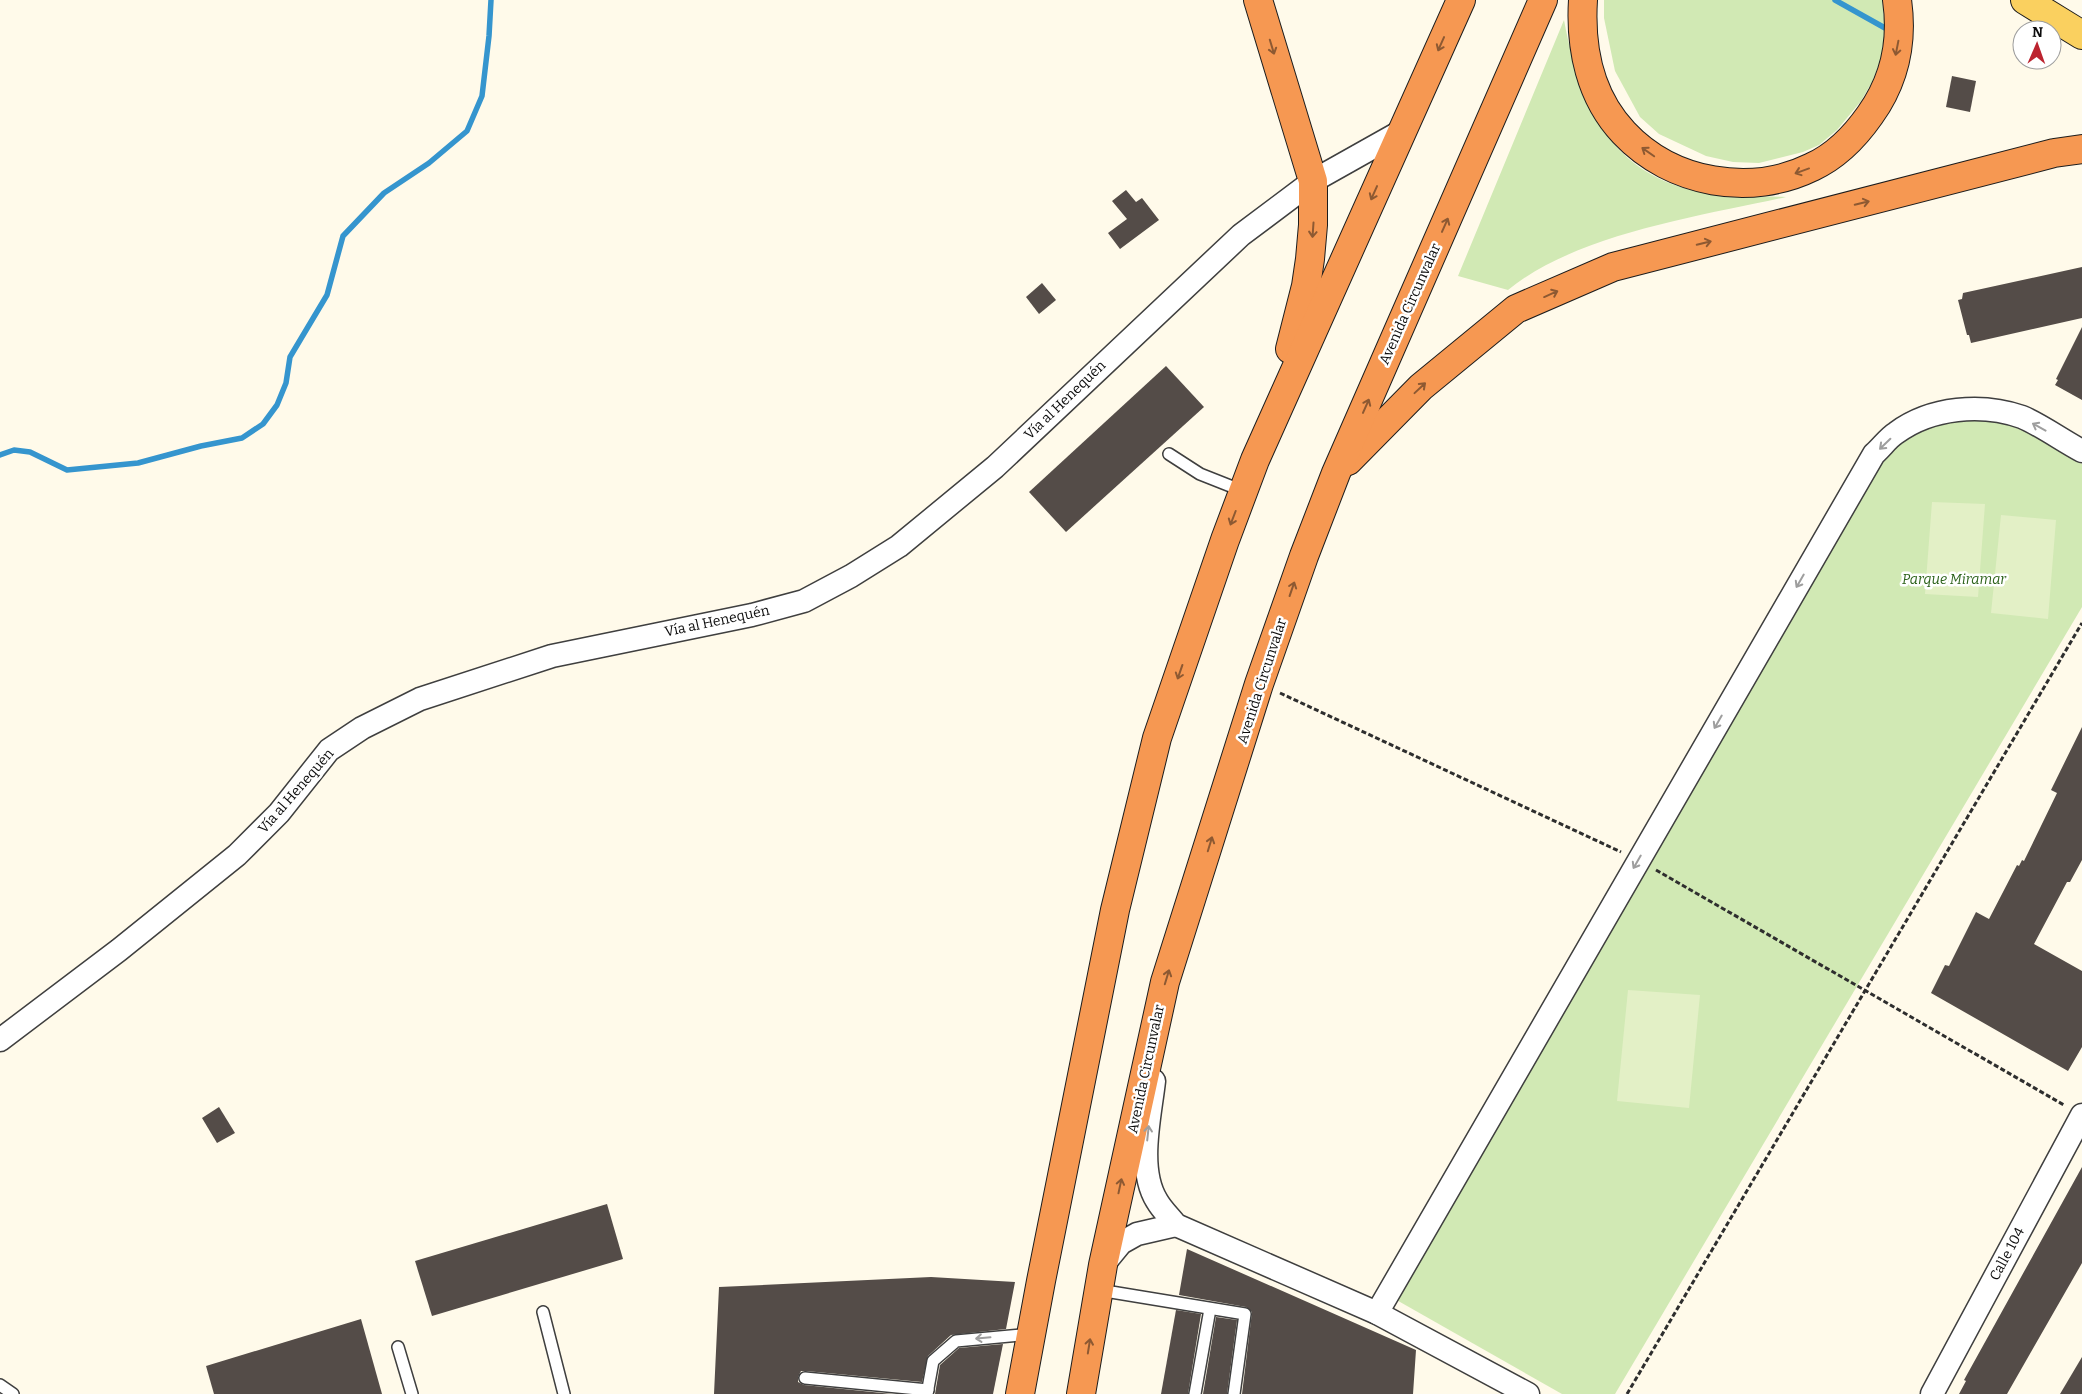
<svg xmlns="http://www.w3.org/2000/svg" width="2082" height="1394" font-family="Bitter,serif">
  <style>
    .green { fill: #d1e9b4 }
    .pitch { fill: #e3f0c6 }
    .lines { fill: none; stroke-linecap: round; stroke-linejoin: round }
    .stream { stroke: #3595ce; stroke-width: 5.5 }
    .building { fill: #544c48 }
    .lane-casing { stroke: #3f3f3f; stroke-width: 14 }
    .street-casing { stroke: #3f3f3f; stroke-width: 25 }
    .primary-casing { stroke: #1d1d1d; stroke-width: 30 }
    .highway-casing { stroke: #1d1d1d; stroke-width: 30 }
    .path { stroke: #2e2e2e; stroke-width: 3; stroke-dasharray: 5 2.5; stroke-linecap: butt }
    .lane { stroke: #fff; stroke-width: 11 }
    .street { stroke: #fff; stroke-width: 22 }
    .primary { stroke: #fad05f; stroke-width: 28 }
    .highway { stroke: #f69852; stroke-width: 28 }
    .oneway { stroke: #8d5932 }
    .oneway2 { stroke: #9e9e9e }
    .labels { text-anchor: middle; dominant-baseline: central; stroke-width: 5; stroke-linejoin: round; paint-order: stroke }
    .street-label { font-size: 14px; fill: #0c0c0c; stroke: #fff }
    .park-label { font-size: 14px; font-style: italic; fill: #2d631c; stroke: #fff }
  </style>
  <rect width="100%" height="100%" fill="#fffaea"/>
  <g class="green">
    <polygon points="1604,0 1882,0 1885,28 1881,59 1872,82 1861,101 1837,130 1819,145 1803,152 1759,163 1733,162 1706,156 1659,134 1640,117 1615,71 1604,18"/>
    <path d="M1564 20C1580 105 1610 176 1705 193 1731 197 1760 196 1786 197 1701 216 1576 234 1508 290L1458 276Z"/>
    <polygon points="1959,418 1993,420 2021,429 2082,464 2082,607 1615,1394 1562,1394 1393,1298 1879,460 1899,440 1926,425"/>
  </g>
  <g class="pitch">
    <polygon points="1932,502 1985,504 1978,597 1925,594"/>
    <polygon points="2001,515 2056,520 2048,619 1991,613"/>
    <polygon points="1628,990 1700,995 1689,1108 1617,1101"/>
  </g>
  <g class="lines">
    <g class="stream">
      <polyline points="1835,0 1885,28"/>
      <polyline points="0,455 14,450 30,452 67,470 138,463 201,446 242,438 263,424 277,405 286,383 290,357 327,295 343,236 384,193 429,163 467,131 482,96 489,36 491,0"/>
    </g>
  </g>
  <g class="building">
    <polygon points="1952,76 1976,81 1970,112 1946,107"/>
    <polygon points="1126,190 1136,202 1142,198 1159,220 1120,249 1108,233 1127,219 1112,201"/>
    <polygon points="2082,267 2082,318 1971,343 1969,335 1967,335 1958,300 1962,299 1963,293"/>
    <polygon points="1042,283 1056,300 1039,314 1026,297"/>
    <polygon points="2082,327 2082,400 2055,385 2058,380 2056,379"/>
    <polygon points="1166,366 1204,407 1066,532 1029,492"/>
    <polygon points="2082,727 2082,860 2070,882 2067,882 2034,944 2082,971 2082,1047 2068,1071 1931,993 1945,965 1949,966 1976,912 1989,919 2017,865 2019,866 2022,860 2024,861 2057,793 2051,790"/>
    <polygon points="219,1107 235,1133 217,1143 202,1118"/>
    <polygon points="2082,1167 2082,1263 2007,1394 1959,1394 1966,1381 1964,1380"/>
    <polygon points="607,1204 623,1259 432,1316 415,1261"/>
    <polygon points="1187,1249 1416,1350 1413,1394 1242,1394 1252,1312 1246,1307 1179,1295"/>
    <polygon points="931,1277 1015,1282 1006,1329 951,1335 928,1356 922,1382 806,1371 801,1371 798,1377 798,1382 804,1385 892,1394 714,1394 719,1287"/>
    <polygon points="1176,1310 1201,1314 1188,1394 1161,1394"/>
    <polygon points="1216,1317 1237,1320 1227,1394 1203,1394"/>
    <polygon points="361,1319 382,1394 214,1394 206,1366"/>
    <polygon points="1003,1344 993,1394 935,1394 940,1365 959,1348"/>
    <polygon points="2082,1357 2082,1394 2060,1394"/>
  </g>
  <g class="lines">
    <g class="lane-casing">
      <g id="lane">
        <polyline points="1169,454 1200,474 1243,491"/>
        <polyline points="1099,1290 1245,1314 1234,1394"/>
        <polyline points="543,1312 564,1394"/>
        <polyline points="398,1347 412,1394"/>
        <polyline points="805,1378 928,1390"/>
        <polyline points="0,1385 13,1394"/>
        <polyline points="927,1394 933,1361 956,1341 1031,1334"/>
        <polyline points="1195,1394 1210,1309"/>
      </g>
    </g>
    <g class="street-casing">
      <g id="street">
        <polyline points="0,1040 119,950 237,855 279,813 329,750 362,728 420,699 552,656 752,615 804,601 851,576 899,546 995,467 1241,235 1313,181 1402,131"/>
        <path d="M1154 1081C1150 1117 1137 1169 1157 1201 1162 1210 1170 1217 1176 1225L1377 1313 1528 1394"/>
        <polyline points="1103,1265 1121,1243 1137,1234 1176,1225"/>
        <path d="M1377 1313 1874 454C1882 447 1888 438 1896 433 1931 407 1982 403 2022 417 2041 425 2063 441 2082 451"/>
        <polyline points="1932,1394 2082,1115"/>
      </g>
    </g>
    <g class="primary-casing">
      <polyline id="primary" points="2025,0 2082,35"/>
    </g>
    <g class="highway-casing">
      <g id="highway">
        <polyline points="1258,0 1313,181 1313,225 1310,259 1306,286 1290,349"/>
        <path d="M1583 0C1580 48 1590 97 1624 133 1672 184 1751 197 1812 167 1836 156 1856 135 1870 115 1895 80 1903 41 1897 0"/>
        <polyline points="1348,461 1421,387 1516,309 1613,267 2054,153 2082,149"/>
        <polyline points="1020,1394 1041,1281 1115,910 1157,738 1225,540 1255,460 1461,0"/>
        <polyline points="1081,1394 1103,1265 1165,982 1259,684 1304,556 1336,473 1543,0"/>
      </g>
    </g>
    <g class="path">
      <polyline points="1280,693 1621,852"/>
      <polyline points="1656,870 2064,1105"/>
      <polyline points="1627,1394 2082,623"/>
    </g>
    <use href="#lane" class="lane"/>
    <use href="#street" class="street"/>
    <use href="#primary" class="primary"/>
    <use href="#highway" class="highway"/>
  </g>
  <defs><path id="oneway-shaft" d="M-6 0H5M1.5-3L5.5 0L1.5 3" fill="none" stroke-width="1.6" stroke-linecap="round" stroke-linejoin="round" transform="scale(1.25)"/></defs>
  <g class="oneway">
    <use href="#oneway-shaft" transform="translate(1441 44) rotate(114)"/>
    <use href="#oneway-shaft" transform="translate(1272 47) rotate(73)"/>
    <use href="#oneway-shaft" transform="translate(1897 48) rotate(101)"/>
    <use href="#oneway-shaft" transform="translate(1648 152) rotate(-145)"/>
    <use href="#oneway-shaft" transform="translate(1802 171) rotate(160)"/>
    <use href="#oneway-shaft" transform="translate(1374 193) rotate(114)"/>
    <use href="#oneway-shaft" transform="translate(1862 203) rotate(-14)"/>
    <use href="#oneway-shaft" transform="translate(1445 225) rotate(-66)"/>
    <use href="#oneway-shaft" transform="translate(1313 230) rotate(94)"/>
    <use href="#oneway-shaft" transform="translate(1704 243) rotate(-14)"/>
    <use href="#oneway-shaft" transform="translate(1551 294) rotate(-24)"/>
    <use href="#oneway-shaft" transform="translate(1420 388) rotate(-43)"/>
    <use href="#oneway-shaft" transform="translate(1366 406) rotate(-66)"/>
    <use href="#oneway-shaft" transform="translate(1233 518) rotate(111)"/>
    <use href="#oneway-shaft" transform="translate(1292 589) rotate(-71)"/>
    <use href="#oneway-shaft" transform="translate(1180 672) rotate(109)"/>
    <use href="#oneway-shaft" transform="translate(1210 844) rotate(-73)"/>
    <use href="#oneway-shaft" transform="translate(1167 977) rotate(-73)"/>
    <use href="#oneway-shaft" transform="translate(1120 1186) rotate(-78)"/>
    <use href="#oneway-shaft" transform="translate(1089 1346) rotate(-81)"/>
  </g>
  <g class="oneway2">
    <use href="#oneway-shaft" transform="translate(2039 427) rotate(-151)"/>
    <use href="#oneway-shaft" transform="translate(1885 444) rotate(136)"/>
    <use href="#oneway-shaft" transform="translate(1800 581) rotate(120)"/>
    <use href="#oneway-shaft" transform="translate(1718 722) rotate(120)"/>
    <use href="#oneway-shaft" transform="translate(1637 862) rotate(120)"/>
    <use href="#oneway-shaft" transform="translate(1148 1133) rotate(-84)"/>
    <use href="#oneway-shaft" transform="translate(983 1338) rotate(175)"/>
  </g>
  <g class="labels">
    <g class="street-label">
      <text transform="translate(1410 304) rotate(-66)">Avenida Circunvalar</text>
      <text transform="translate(1065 400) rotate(-44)">Vía al Henequén</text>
      <text transform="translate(717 621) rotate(-12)">Vía al Henequén</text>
      <text transform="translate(1262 681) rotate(-72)">Avenida Circunvalar</text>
      <text transform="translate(296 791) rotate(-49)">Vía al Henequén</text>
      <text transform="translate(1146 1069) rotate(-78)">Avenida Circunvalar</text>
      <text transform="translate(2007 1254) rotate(-62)">Calle 104</text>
    </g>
    <g class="park-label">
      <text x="1954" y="579">Parque Miramar</text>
    </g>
  </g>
  <g transform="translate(2037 45) rotate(2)"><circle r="24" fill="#ffffff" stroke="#9e9e9e"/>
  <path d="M0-4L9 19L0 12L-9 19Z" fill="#bc232f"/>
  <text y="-8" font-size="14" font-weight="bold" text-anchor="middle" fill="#0c0c0c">N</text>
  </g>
</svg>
